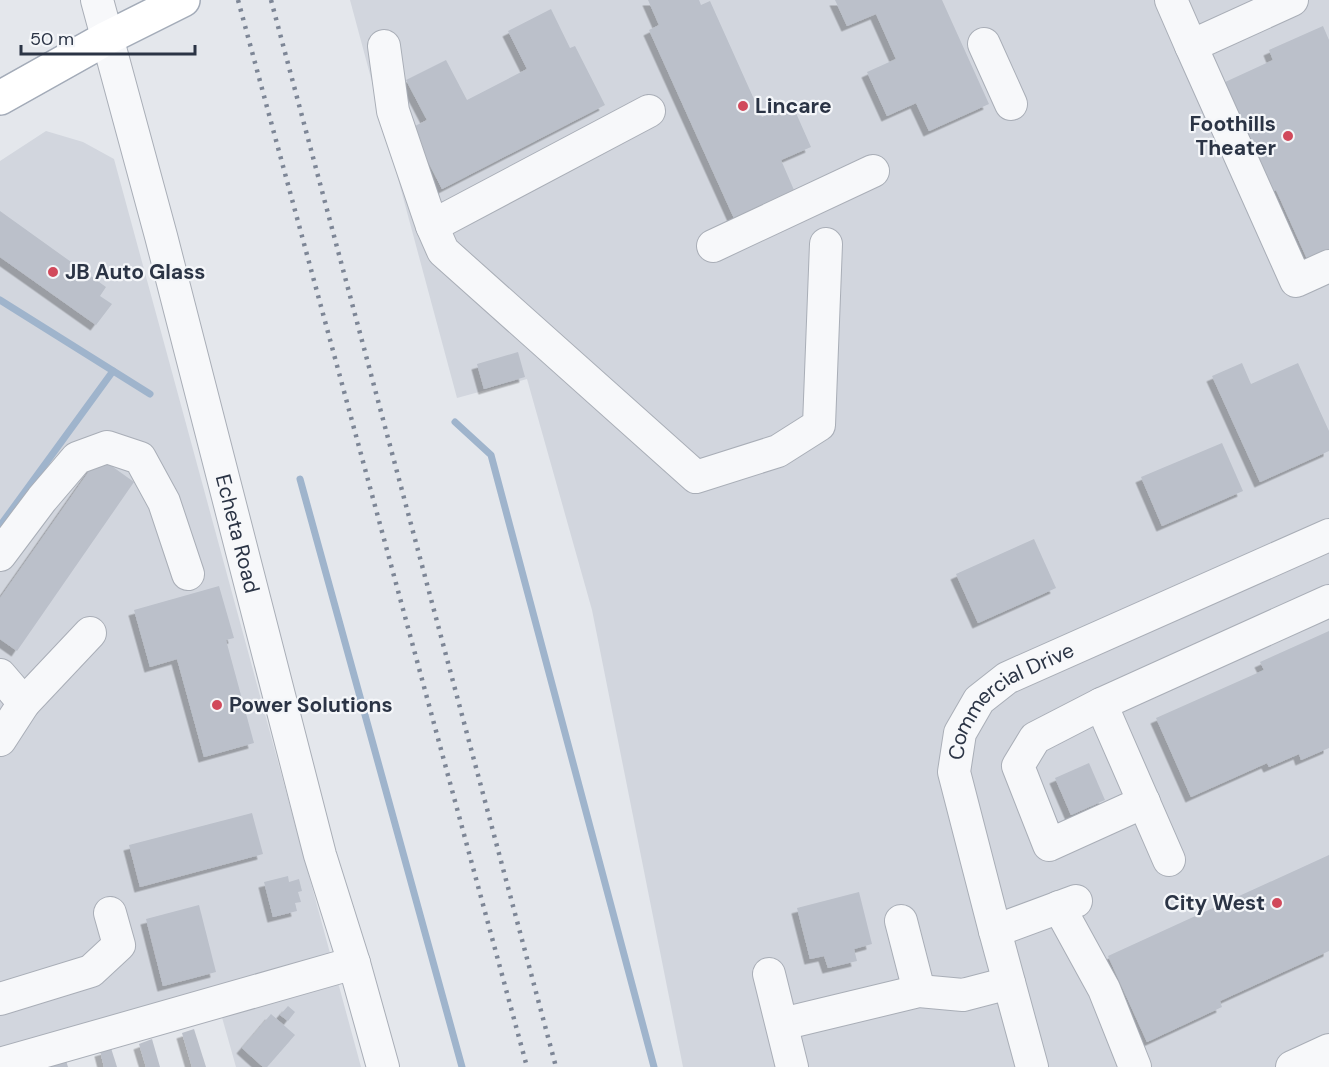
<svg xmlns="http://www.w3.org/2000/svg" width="1329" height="1067" font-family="'DM Sans',sans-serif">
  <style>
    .built { fill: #d2d6de }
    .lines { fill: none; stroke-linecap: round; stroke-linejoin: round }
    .stream { stroke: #9fb4cc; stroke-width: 7 }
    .building { fill: #bbc0ca; filter: url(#shadow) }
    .minor-casing { stroke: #a9aeb7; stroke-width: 34 }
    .major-casing { stroke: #a3abb8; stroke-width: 36 }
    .minor { stroke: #f7f8fa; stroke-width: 32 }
    .major { stroke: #fff; stroke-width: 33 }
    .rail { stroke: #7d8696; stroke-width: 4.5; stroke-dasharray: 3 6; stroke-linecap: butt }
    .poi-dot { fill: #d1495b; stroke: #f4f6f9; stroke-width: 2 }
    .labels { text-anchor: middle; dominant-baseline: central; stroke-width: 4.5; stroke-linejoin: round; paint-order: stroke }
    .poi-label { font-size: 21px; font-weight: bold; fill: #2b3445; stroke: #f4f6f9; text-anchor: start }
    .street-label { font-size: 21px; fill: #2b3445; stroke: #f4f6f9 }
  </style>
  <defs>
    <filter id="shadow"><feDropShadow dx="-5.5" dy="5.5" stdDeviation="0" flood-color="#0004"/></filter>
  </defs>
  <rect width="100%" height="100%" fill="#e4e7ec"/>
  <g class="built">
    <polygon points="350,0 1329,0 1329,1067 683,1067 592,610 527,379 457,398"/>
    <polygon points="46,131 83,142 114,159 361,1067 236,1067 214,989 0,1050 0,161"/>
  </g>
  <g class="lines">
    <g class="stream">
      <polyline points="0,300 150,394"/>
      <polyline points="455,422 491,455 654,1067"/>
      <polyline points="300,479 462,1067"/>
      <polyline points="0,526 113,371"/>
    </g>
  </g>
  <g class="building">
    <polygon points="648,0 699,0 701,5 710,1 762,117 792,104 811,147 781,160 797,197 737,225 649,30 659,25"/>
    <polygon points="835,0 942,0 989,104 929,131 916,103 887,116 867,72 896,59 876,14 847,26"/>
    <polygon points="551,9 570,48 575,46 605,105 442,189 411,128 427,120 406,80 446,60 467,100 527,69 508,31"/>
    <polygon points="1323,26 1329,40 1329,252 1308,261 1276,190 1272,192 1223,83 1273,60 1269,50"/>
    <polygon points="0,211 106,287 100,296 112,304 96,325 0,257"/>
    <polygon points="518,352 525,377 484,389 477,364"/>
    <polygon points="1242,363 1251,384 1298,363 1329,431 1329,451 1260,482 1212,376"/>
    <polygon points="1222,443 1243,491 1162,526 1141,477"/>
    <polygon points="99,457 134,482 17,651 0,639 0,598"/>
    <polygon points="1034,539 1056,588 978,623 956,574"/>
    <polygon points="219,586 234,638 226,640 254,743 204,757 177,659 150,667 134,610"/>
    <polygon points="1329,631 1329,748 1301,760 1299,754 1269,767 1267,763 1191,797 1156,718 1264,670 1260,662"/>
    <polygon points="1089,763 1105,800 1071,815 1055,778"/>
    <polygon points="252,813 263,854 140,887 129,845"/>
    <polygon points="1329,855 1329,951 1220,1001 1222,1007 1147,1042 1108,956"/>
    <polygon points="288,876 289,882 299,879 302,891 298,892 301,902 295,903 297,911 273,917 264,882"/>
    <polygon points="859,892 872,944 854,949 857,961 828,968 824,956 810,959 797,908"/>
    <polygon points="199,905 216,972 163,986 146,919"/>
    <polygon points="288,1006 295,1012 288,1021 280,1015"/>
    <polygon points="271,1014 295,1035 267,1067 263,1067 242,1048"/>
    <polygon points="194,1029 206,1067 192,1067 182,1033"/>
    <polygon points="152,1039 160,1067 146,1067 139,1044"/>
    <polygon points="111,1048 117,1067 104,1067 100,1051"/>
    <polygon points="65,1057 68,1067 52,1067 51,1061"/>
  </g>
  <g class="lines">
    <g class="minor-casing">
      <g id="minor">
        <path id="s1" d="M97 0 161 236 320 855 354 963 383 1067"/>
        <polyline points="1171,0 1191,46 1292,0"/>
        <polyline points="984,44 1011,104"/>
        <polyline points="384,46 393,111 432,226 649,111"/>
        <polyline points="1191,46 1296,281 1329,266"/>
        <polyline points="432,226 443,251 696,477 778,451 819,425 826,244"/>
        <polyline points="713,246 873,171"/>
        <polyline points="0,555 42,499 77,458 107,447 140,458 164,502 188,574"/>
        <polyline points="0,675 24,703"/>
        <polyline points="1101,704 1035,738 1018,766 1049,845 1144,802"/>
        <polyline points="0,740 24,703 90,633"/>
        <polyline points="1169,860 1101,704 1329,601"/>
        <polyline points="1059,907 1104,989 1135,1067"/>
        <polyline points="901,921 919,991"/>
        <polyline points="995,931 1076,901"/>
        <polyline points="769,974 792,1067"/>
        <polyline points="0,999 91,971 119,945 110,913"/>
        <polyline points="782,1024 919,991 963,995 1009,983"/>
        <polyline points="0,1064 354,963"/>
        <path id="s2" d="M1032 1067 995 931 954 772 960 733 979 700 1007 678 1329 535"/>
        <polyline points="1292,1067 1329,1050"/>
      </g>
    </g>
    <g class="major-casing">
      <polyline id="major" points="0,98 107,38 183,0"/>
    </g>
    <use href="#minor" class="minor"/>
    <use href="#major" class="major"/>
    <g class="rail">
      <polyline points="238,0 527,1067"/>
      <polyline points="271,0 556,1067"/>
    </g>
  </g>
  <g class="poi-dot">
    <circle cx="743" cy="106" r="6"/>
    <circle cx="1288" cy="136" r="6"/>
    <circle cx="53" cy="272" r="6"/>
    <circle cx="217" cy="705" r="6"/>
    <circle cx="1277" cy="903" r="6"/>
  </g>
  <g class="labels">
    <g class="poi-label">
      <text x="755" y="106">Lincare</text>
      <text x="1276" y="124" text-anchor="end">Foothills<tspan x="1276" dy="24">Theater</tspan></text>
      <text x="65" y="272">JB Auto Glass</text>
      <text x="229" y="705">Power Solutions</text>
      <text x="1265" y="903" text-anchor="end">City West</text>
    </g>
    <g class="street-label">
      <text stroke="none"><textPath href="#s1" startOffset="552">Echeta Road</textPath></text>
      <text stroke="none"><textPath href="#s2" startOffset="404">Commercial Drive</textPath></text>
    </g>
  </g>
  <path d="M21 45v9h174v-9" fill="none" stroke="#2b3445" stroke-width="3"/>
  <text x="30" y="45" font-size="18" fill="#2b3445" stroke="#f4f6f9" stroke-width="4.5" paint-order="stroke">50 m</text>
</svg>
